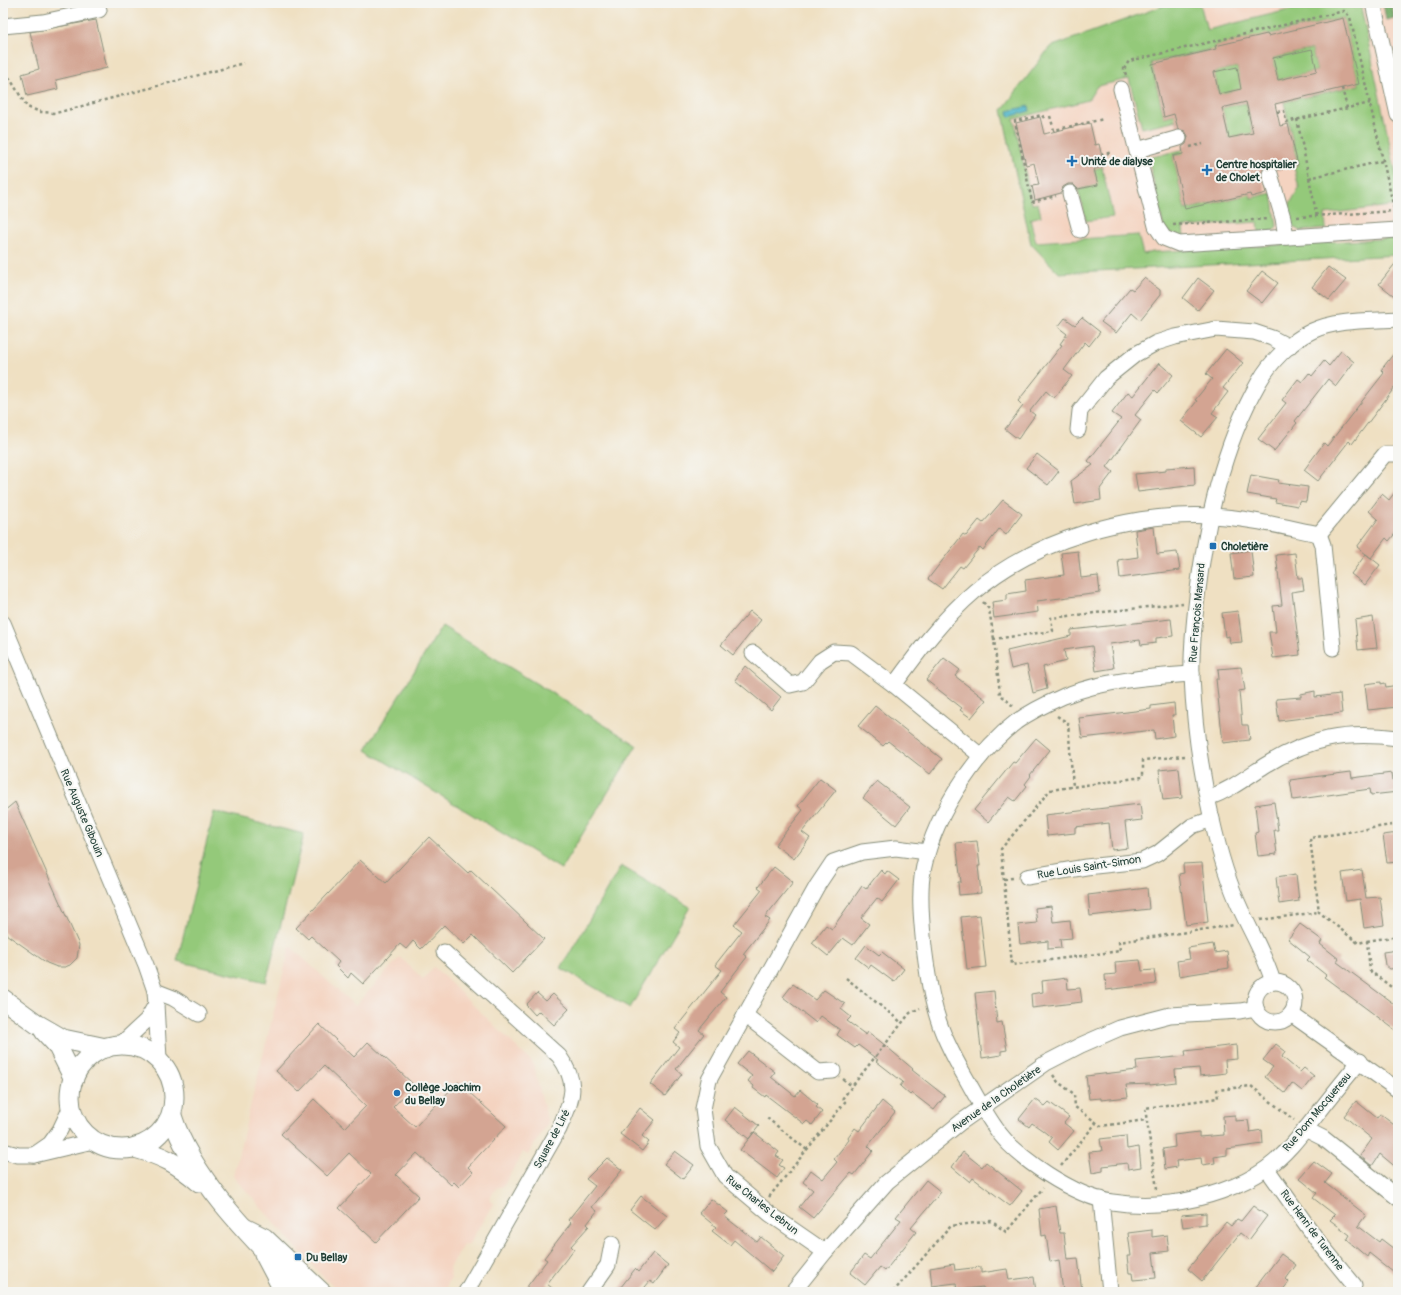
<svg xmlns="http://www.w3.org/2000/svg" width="1401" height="1295" font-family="Pangolin,sans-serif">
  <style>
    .built { fill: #f4d3c0 }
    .green { fill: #94c97a; stroke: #5a8357 }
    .forest { fill: #77ad6a; stroke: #4b754f }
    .water { fill: #4ab4c7; stroke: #34787e }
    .building { fill: #d3a492; fill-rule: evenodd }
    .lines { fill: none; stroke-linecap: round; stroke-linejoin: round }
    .minor-casing { stroke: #878e7b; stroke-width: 17 }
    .major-casing { stroke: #878e7b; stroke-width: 21 }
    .path { stroke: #878e7b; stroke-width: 2.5; stroke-dasharray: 3 3; stroke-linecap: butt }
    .minor { stroke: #fff; stroke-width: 15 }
    .major { stroke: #fff; stroke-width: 19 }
    .poi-dot { fill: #1f6fb2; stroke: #f6f6f2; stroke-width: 1.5 }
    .labels { text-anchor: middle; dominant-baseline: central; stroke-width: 4; stroke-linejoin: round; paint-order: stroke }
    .poi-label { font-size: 11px; font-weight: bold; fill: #1f3d34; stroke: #f6f6f2; text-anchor: start }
    .street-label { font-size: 11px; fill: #1f3d34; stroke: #f6f6f2 }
  </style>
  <rect width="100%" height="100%" fill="#f6f6f2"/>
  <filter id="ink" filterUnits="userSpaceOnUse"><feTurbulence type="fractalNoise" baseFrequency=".025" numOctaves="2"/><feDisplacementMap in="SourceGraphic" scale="8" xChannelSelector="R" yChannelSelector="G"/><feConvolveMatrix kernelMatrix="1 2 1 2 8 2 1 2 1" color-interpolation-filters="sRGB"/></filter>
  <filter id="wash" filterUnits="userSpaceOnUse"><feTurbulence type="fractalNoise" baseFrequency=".012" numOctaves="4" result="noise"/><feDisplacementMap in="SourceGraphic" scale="16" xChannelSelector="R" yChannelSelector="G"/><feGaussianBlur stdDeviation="0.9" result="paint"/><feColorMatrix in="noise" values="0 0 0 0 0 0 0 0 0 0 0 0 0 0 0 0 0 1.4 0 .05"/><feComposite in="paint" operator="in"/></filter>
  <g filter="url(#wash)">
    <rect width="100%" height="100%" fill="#efe0c2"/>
    <g class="built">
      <polygon points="1171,3 1398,3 1398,255 1059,273 1031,244 1002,110 1050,47"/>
      <polygon points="290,946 355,1006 400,957 423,979 434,967 533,1063 548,1123 528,1155 523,1152 503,1187 497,1187 490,1198 493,1204 469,1244 463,1245 449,1268 451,1278 443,1292 339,1292 319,1273 233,1176"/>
    </g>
    <g class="green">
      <polygon points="1171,3 1200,3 1207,30 1317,3 1360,3 1398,184 1398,205 1325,214 1326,229 1300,231 1290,225 1287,209 1299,188 1294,167 1298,165 1284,102 1359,85 1343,18 1215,46 1216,52 1210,53 1209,50 1151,63 1164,117 1194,110 1195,116 1142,128 1129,79 1097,86 1088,100 1014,119 1032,204 1038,203 1041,216 1030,219 1036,242 1138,235 1143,254 1153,252 1398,238 1398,255 1059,273 1031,244 1002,110 1050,47"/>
      <polygon points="1312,49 1317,71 1278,80 1273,58"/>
      <polygon points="1237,67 1242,89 1219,94 1214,72"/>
      <polygon points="1246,103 1253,133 1229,138 1222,108"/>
      <polygon points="1203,145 1203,149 1173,156 1185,210 1243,196 1242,193 1249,192 1251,198 1272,193 1277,226 1273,231 1259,232 1258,222 1183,227 1184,237 1179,238 1164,229 1149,161 1152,157"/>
      <polygon points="1102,167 1113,217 1086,221 1078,190 1097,185 1094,169"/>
      <polygon points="442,626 637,745 561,869 366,750"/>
      <polygon points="214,812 304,834 266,982 177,961"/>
      <polygon points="621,866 690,907 630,1008 561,968"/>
    </g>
    <polygon class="forest" points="1383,3 1392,3 1394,18 1386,20"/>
    <polygon class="water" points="1029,106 1030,111 1009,117 1008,111"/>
    <g id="blocks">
      <g class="building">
        <path d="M1343 18 1359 84 1275 104 1280 126 1288 124 1298 165 1278 170 1272 165 1264 168 1261 176 1266 193 1251 197 1250 194 1185 209 1173 156 1183 154 1182 147 1186 144 1188 136 1185 131 1178 129 1174 114 1164 117 1152 64 1216 49 1215 46 1267 34 1268 36ZM1312 49 1317 71 1278 80 1273 58ZM1237 67 1241 89 1219 94 1214 72ZM1246 102 1253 133 1229 138 1222 108Z"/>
        <polygon points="96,20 107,68 56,80 58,89 27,96 22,74 39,69 30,32"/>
        <polygon points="1040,117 1044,134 1090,123 1095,145 1099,144 1104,166 1094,169 1098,185 1078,189 1073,184 1068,184 1063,187 1061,193 1035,200 1032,186 1039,185 1034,163 1026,165 1016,123"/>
        <polygon points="1398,260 1398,299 1379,284"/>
        <polygon points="1328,267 1346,280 1329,300 1312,287"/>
        <polygon points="1262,271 1278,283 1262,303 1246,291"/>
        <polygon points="1144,278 1160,290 1160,295 1140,320 1132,313 1116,333 1101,322 1130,288 1133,290"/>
        <polygon points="1198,278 1214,290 1198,310 1183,298"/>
        <polygon points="1065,318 1075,325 1082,318 1100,332 1089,346 1085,342 1064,370 1072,376 1054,398 1046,391 1030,411 1035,415 1018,439 1005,429 1023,406 1018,401 1062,345 1060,344 1067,334 1058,327"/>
        <polygon points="1398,348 1398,383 1352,444 1349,441 1318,481 1304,470 1324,443 1327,446 1384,373 1381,370"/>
        <polygon points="1226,349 1243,363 1223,388 1228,392 1212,413 1218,417 1201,437 1181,421 1197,401 1195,400 1212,379 1206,374"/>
        <polygon points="1341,351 1354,362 1336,386 1328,379 1295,421 1297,423 1274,451 1258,439 1286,403 1282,400 1298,379 1302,382 1309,373 1312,376 1324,361 1329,366"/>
        <polygon points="1159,363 1173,375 1158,393 1155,390 1135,415 1141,420 1107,467 1113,472 1100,489 1101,500 1075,504 1071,481 1093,465 1088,461 1121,419 1112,413 1128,392 1133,396"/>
        <polygon points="1037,454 1059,471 1048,485 1026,468"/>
        <polygon points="1194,466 1195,485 1138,492 1135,474 1166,471 1166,468"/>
        <polygon points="1251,475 1279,480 1278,483 1308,487 1306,502 1299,501 1298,506 1275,502 1276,499 1247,494"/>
        <polygon points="1398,488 1398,530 1389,541 1386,538 1371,558 1357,547 1378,519 1369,511 1382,494 1389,500"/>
        <polygon points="1003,500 1022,514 1006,535 999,529 983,550 980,547 963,568 960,566 942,589 928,579 963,534 966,536 979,520 983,523"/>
        <polygon points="1154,527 1157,554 1177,552 1180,570 1120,578 1118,560 1138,557 1135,530"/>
        <polygon points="1251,550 1254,577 1234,579 1231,553"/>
        <polygon points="1078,551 1081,578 1098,576 1100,593 1037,601 1038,612 994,618 992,602 1007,600 1007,594 1026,591 1025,580 1064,575 1061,553"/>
        <polygon points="1295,553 1298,578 1302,578 1304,590 1292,592 1300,655 1273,658 1269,632 1276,632 1273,606 1282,605 1276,555"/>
        <polygon points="1366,554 1380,565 1365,585 1351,574"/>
        <polygon points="750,611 761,620 733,655 721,645"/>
        <polygon points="1238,611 1242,642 1230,643 1229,636 1225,637 1222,613"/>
        <polygon points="1373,617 1377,648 1358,650 1355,620"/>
        <polygon points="1171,619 1173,636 1156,638 1156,643 1141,645 1140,640 1110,644 1114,668 1096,671 1092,646 1064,650 1066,661 1043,667 1047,689 1033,693 1027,665 1011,669 1007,651 1071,636 1071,630"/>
        <polygon points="944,658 960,670 955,676 986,700 971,718 960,710 962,708 926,680"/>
        <polygon points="745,666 781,697 771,710 735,680"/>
        <polygon points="1241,667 1245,690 1239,691 1242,725 1248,725 1250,740 1223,743 1216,679 1219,679 1218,669"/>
        <polygon points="1381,682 1381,684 1385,683 1386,687 1398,685 1398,707 1368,710 1365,684"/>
        <polygon points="1315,691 1315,697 1340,694 1342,713 1279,721 1276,699 1301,697 1301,694"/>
        <polygon points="1174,703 1175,715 1172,715 1174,736 1155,739 1154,730 1082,738 1079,718 1151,709 1151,706"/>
        <polygon points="875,706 942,759 930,774 888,741 883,746 858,726"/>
        <polygon points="1036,738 1050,750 1030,775 1031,776 1025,784 1027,786 1015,801 1009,797 988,822 974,810 1013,762 1015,763"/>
        <polygon points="1179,768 1182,798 1163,800 1159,770"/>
        <polygon points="1351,772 1352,778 1392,773 1393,780 1398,780 1398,792 1371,795 1370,789 1293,800 1290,780"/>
        <polygon points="820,778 836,790 802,832 810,838 794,859 775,845 803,810 798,806"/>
        <polygon points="877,781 910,807 896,825 863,798"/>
        <polygon points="15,802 79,945 77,958 70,965 65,967 57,967 47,963 3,932 3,812"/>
        <polygon points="1274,802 1278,830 1274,830 1277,854 1258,856 1255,833 1258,832 1255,805"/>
        <polygon points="1140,804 1142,820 1125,822 1128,848 1112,850 1109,823 1075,827 1075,833 1047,836 1045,815"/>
        <polygon points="1398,833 1398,862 1387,863 1383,835"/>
        <polygon points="429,837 468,873 471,870 544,939 512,973 473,935 464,944 444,925 421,949 413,941 406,949 400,944 363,984 351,973 348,978 336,966 339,962 311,936 308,939 296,928 360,860 386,883"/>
        <polygon points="977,841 980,866 978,866 981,893 959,895 958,882 961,882 956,843"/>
        <polygon points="1202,863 1208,922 1186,925 1179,874 1184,873 1183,864"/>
        <polygon points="774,867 793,882 765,917 770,920 743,954 747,957 720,992 726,997 699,1030 704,1034 676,1069 682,1074 665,1096 650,1084 679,1047 673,1042 680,1033 675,1029 722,970 715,965 742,931 734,925 762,890 758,887"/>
        <polygon points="881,870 885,874 887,871 899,880 882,902 877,898 861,918 869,924 853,945 843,938 828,956 812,943 826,925 832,929 862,886 866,889"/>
        <polygon points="1362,870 1366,898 1380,897 1384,925 1364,928 1360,899 1346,901 1342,873"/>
        <polygon points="1296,874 1299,901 1279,904 1276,877"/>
        <polygon points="1147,888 1149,909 1090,916 1088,895"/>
        <polygon points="1051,906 1053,922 1070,920 1072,938 1060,939 1061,948 1048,949 1048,941 1020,944 1018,925 1037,923 1035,908"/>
        <polygon points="980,915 986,967 967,969 961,917"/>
        <polygon points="1300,924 1322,940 1320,944 1339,959 1337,962 1398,1007 1398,1032 1324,977 1326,975 1307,960 1310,957 1288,939"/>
        <polygon points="1213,944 1215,953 1227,951 1229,968 1179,976 1177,961 1190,959 1188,948"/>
        <polygon points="866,945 879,955 882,952 904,969 894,982 871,965 869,968 856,958"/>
        <polygon points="1398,950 1398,968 1390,969 1385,965 1383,952"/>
        <polygon points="1140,960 1142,971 1154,970 1156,984 1106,990 1105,975 1116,974 1115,962"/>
        <polygon points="1067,978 1068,989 1080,988 1082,1002 1032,1008 1031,994 1043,992 1042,981"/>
        <polygon points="793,984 815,1000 824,990 845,1004 841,1009 851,1017 847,1021 866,1035 868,1032 881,1042 913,1069 912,1070 945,1096 934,1110 912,1093 910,1095 900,1086 903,1082 876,1061 878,1060 858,1045 855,1048 837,1035 840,1030 821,1016 816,1023 783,997"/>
        <polygon points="994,991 997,1023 1002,1022 1007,1050 1001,1051 1001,1055 982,1058 975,993"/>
        <polygon points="537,993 546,1001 553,994 569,1009 554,1025 539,1011 535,1015 526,1005"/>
        <polygon points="319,1024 354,1057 368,1042 414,1085 393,1107 415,1127 458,1082 506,1126 468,1167 473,1172 459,1187 454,1182 451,1185 417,1153 396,1175 419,1196 376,1242 339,1208 371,1174 349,1153 327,1176 281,1134 314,1099 345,1128 366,1106 324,1066 299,1092 276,1071"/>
        <polygon points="1276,1044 1285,1051 1282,1057 1300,1072 1304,1068 1314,1076 1302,1091 1292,1083 1285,1093 1265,1077 1273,1067 1263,1060"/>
        <polygon points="1236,1045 1237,1059 1225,1060 1226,1073 1200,1076 1199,1068 1175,1070 1176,1082 1150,1085 1150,1084 1126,1085 1128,1097 1101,1100 1101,1098 1089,1099 1086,1076 1137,1070 1136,1061 1186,1056 1185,1051"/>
        <polygon points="748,1051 775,1072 771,1077 795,1096 800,1090 818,1105 816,1107 822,1112 812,1125 807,1121 804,1124 766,1095 765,1097 753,1088 754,1086 748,1081 752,1076 737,1064"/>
        <polygon points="1035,1099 1045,1106 1049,1102 1069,1117 1064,1123 1074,1131 1058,1150 1049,1142 1052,1138 1042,1130 1032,1123 1029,1127 1019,1119"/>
        <polygon points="882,1101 895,1112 868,1146 873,1151 854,1175 851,1173 813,1218 799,1207 813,1190 803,1182 811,1170 823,1179 837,1162 834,1159 849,1140 848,1138 855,1128 859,1131"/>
        <polygon points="1356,1101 1377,1118 1380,1114 1398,1128 1398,1169 1380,1154 1372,1166 1360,1156 1372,1139 1344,1116"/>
        <polygon points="735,1107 759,1126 749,1139 725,1120"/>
        <polygon points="640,1108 655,1120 642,1136 649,1142 642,1151 620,1134"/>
        <polygon points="1235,1115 1235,1121 1248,1120 1250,1132 1262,1130 1263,1144 1227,1149 1227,1155 1214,1157 1215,1163 1202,1165 1201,1158 1176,1161 1177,1167 1165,1169 1163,1149 1175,1147 1174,1135 1199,1132 1199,1137 1224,1135 1223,1116"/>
        <polygon points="754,1132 779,1152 776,1156 783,1160 779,1165 784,1168 777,1178 740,1150"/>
        <polygon points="1126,1136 1127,1149 1139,1147 1141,1167 1128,1169 1127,1163 1103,1166 1103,1171 1092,1173 1089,1152 1102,1151 1100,1139"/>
        <polygon points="675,1151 694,1165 683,1179 664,1164"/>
        <polygon points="963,1152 982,1167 986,1162 1022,1191 1010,1206 973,1178 970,1182 952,1167"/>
        <polygon points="607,1158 622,1170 592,1207 597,1211 587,1224 589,1226 571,1246 574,1249 547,1284 557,1292 523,1292 547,1260 544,1258 571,1223 568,1220 595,1186 586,1179"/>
        <polygon points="1314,1161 1332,1174 1325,1183 1366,1215 1358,1226 1379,1242 1381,1239 1398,1252 1398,1276 1369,1253 1367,1257 1347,1240 1350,1235 1330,1220 1335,1215 1313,1198 1317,1193 1299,1178"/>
        <polygon points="926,1180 941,1192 911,1228 916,1232 885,1271 880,1267 865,1285 850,1273 864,1255 870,1259 901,1220 896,1217"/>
        <polygon points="641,1196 667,1216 655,1230 630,1210"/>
        <polygon points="711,1199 728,1212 724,1216 757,1242 761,1237 784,1256 772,1272 734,1240 730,1245 712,1231 716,1227 699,1213"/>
        <polygon points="1056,1206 1060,1233 1064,1233 1067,1259 1078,1258 1082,1292 1063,1292 1059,1260 1050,1262 1046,1235 1042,1236 1039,1209"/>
        <polygon points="1253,1206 1267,1216 1249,1240 1240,1233 1202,1281 1188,1269 1226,1222 1231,1226 1237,1219 1241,1221"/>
        <polygon points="1206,1213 1206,1224 1183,1227 1181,1215"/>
        <polygon points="1152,1230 1152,1237 1167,1235 1169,1251 1153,1253 1156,1278 1133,1280 1132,1273 1129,1273 1127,1256 1131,1256 1128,1233"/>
        <polygon points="653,1253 668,1265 654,1284 650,1281 641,1292 617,1292 635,1269 638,1272"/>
        <polygon points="1281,1254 1296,1265 1286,1279 1289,1282 1281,1292 1252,1292"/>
        <polygon points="954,1264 955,1270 981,1267 981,1273 1007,1269 1009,1280 1034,1277 1036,1292 984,1292 983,1287 957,1290 956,1283 932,1286 930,1268"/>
      </g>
    </g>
  </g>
  <g filter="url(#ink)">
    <use href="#blocks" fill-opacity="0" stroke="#878e7b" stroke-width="1"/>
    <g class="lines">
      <g class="minor-casing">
        <g id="minor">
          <polyline points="1373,3 1398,115"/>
          <polyline points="3,26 43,22 99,10"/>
          <polyline points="1121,89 1156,226 1164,238 1179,244 1398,230"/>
          <polyline points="1137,150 1179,138"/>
          <polyline points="1270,174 1283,218 1286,237"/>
          <polyline points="1070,193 1080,230"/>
          <polyline points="1078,430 1080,411 1106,378 1136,354 1156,343 1175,337 1216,329 1254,332 1272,338 1289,347"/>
          <polyline points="1319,534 1323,545 1333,648"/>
          <polyline points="3,623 146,965 155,991 156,1004"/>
          <polyline points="753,653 790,685 803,682 820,661 834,652 851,653 894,685"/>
          <path d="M1192 674C1149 677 1105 680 1064 696 1048 703 1030 712 1016 722 973 755 930 822 922 877 919 899 922 925 924 947 928 979 933 1013 947 1042 953 1055 960 1068 967 1080 976 1096 985 1113 995 1127 1015 1158 1076 1197 1112 1202 1131 1205 1152 1205 1171 1203 1203 1199 1241 1187 1267 1168 1288 1153 1303 1132 1319 1112 1332 1095 1346 1078 1360 1061"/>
          <path d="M981 756 894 685C918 652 943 618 975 591 1036 539 1132 512 1212 516 1248 518 1284 527 1319 534L1385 454H1398"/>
          <path d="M1208 798C1230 790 1244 779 1264 766 1309 738 1346 731 1398 738"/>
          <polyline points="1027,877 1086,867 1142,861 1157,854 1192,826 1212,819"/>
          <path d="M444 952 559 1056C580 1085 572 1099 559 1129L466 1292"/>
          <path d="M1273 982C1265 955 1253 936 1241 910 1228 882 1219 851 1212 820 1201 773 1194 725 1192 676 1191 650 1194 623 1197 597 1206 524 1222 447 1259 382 1270 362 1291 341 1312 331 1337 319 1372 321 1398 319"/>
          <circle cx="1275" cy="1002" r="20"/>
          <polyline points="155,991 173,998 199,1014"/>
          <polyline points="1291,1014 1398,1090"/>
          <polyline points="745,1015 818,1072 833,1071"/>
          <polyline points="120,1045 147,1020 156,1004 159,1059"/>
          <polyline points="71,1107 60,1130 50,1144 34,1155 93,1141"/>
          <polyline points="1305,1129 1323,1138 1398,1198"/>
          <polyline points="3,1151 18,1155 34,1155"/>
          <polyline points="1267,1169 1318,1241 1354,1285 1352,1292"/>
          <polyline points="1101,1199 1110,1292"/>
          <polyline points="245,1226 265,1236 324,1292"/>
          <polyline points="825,1252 770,1214 725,1176 708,1146 703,1109 709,1080 817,886 833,862 862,852 896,848 927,852"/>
          <polyline points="262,1254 282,1292"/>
          <polyline points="589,1292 608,1265 612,1244"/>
          <polyline points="793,1292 825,1252 887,1182 961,1122 1046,1063 1081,1045 1120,1028 1170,1015 1240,1011 1256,1008"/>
        </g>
      </g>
      <g class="major-casing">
        <g id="major">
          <polyline points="3,999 37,1024 63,1039 106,1048"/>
          <polyline points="44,1031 57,1045 74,1079"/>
          <circle cx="122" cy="1097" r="52"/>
          <path d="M172 1116C193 1182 257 1243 305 1292"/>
          <path d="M135 1148C163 1156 177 1163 199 1182"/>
        </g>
      </g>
      <g class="path">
        <polyline points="3,67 27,107 41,112 56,113 244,63"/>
        <polyline points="1126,75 1124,69 1129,61 1344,11 1350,17 1396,217"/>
        <polyline points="1342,88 1347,108"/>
        <polyline points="1277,112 1284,111 1286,122 1370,103"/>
        <polyline points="1050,116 1054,130 1104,119"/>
        <polyline points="1044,118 1042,115 1015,121 1032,202 1056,196"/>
        <polyline points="1297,119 1317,217"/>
        <polyline points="1190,147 1203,144"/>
        <polyline points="1101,155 1112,152"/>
        <polyline points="1309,178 1383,161"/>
        <polyline points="1297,217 1395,211"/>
        <polyline points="1173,225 1268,219"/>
        <polyline points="983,602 989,609 994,639"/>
        <polyline points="1013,706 1000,694 994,639 1053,631 1051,618 1183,603"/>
        <polyline points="1057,716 1068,723 1073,787"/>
        <polyline points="1185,756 1143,760 1143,777 1050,790 1001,849 1012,965 1120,951 1119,942 1234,925"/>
        <polyline points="1398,824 1310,838 1319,912 1358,943 1367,941 1370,971 1398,992"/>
        <polyline points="1004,879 1013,878"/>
        <polyline points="1260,920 1319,912"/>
        <polyline points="1367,941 1398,936"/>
        <polyline points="846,978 902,1023"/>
        <polyline points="1053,1075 1058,1082 1074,1094 1075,1107 1101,1126 1146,1120"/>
        <polyline points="843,1079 852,1086"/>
        <polyline points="767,1118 807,1150"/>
        <polyline points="1061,1166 1096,1123"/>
        <polyline points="1157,1189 1145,1108 1218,1098 1217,1090 1251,1086 1294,1120"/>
        <polyline points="769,1197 845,1102 842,1099 902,1023 910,1013 920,1008"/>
        <polyline points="893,1292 951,1226 991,1221 1006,1232 1043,1188"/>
      </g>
      <use href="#minor" class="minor"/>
      <use href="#major" class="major"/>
    </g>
  </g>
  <g class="poi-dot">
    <path d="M1070 155h4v4h4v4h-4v4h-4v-4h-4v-4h4z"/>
    <path d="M1205 164h4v4h4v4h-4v4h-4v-4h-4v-4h4z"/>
    <rect x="1209" y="542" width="8" height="8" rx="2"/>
    <circle cx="397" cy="1093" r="4"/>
    <rect x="294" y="1253" width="8" height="8" rx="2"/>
  </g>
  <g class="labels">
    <g class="poi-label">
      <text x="1081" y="161">Unité de dialyse</text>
      <text x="1216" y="164">Centre hospitalier<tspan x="1216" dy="13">de Cholet</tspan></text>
      <text x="1221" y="546">Choletière</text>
      <text x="405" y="1087">Collège Joachim<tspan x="405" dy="13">du Bellay</tspan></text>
      <text x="306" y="1257">Du Bellay</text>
    </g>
    <g class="street-label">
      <text transform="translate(1197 613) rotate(-85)">Rue François Mansard</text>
      <text transform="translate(82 813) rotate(67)">Rue Auguste Gibouin</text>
      <text transform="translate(1089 867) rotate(-9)">Rue Louis Saint-Simon</text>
      <text transform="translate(996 1099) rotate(-35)">Avenue de la Choletière</text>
      <text transform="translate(1317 1112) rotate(-50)">Rue Dom Mocquereau</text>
      <text transform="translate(552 1139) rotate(-62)">Square de Liré</text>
      <text transform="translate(762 1205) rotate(38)">Rue Charles Lebrun</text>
      <text transform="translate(1312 1230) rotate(53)">Rue Henri de Turenne</text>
    </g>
  </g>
  <rect width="1401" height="1295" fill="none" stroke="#f6f6f2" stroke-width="16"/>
</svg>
